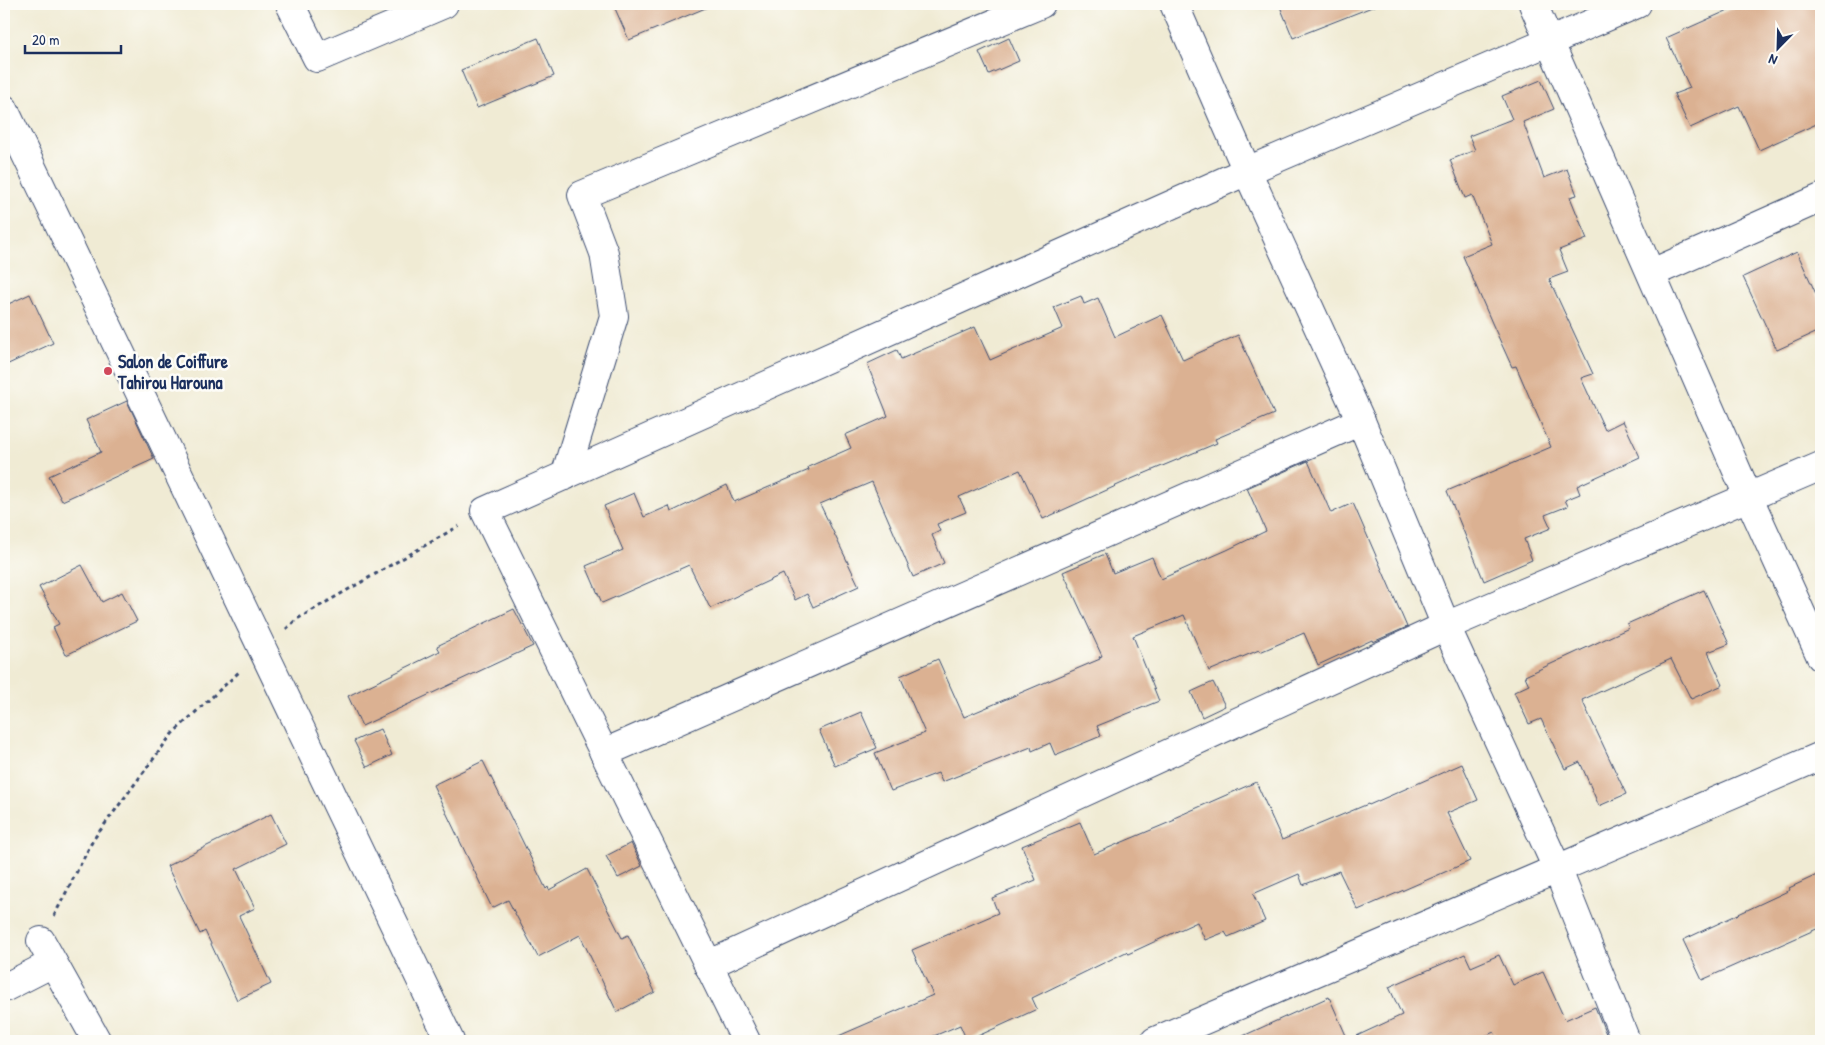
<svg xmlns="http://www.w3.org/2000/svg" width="1825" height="1045" font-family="'Patrick Hand',sans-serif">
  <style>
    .building { fill: #dbb192 }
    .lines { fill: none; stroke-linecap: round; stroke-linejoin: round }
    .minor-casing { stroke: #3b4b70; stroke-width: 30 }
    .path { stroke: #3b4b70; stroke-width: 3; stroke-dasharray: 4 4; stroke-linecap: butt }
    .minor { stroke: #fff; stroke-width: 28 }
    .poi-dot { fill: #d1495b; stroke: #fdfcf7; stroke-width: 2 }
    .labels { text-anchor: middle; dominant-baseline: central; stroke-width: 5; stroke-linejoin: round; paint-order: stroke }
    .poi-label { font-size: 18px; font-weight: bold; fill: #1b2f5e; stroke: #fdfcf7; text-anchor: start }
  </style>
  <rect width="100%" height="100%" fill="#fdfcf7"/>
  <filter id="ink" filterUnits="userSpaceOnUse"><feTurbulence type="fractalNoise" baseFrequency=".02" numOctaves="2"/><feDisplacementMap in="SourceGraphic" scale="10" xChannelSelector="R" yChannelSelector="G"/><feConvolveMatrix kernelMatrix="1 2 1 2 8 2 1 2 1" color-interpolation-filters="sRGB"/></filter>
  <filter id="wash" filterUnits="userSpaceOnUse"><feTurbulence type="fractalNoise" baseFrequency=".0096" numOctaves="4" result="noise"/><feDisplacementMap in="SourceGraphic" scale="20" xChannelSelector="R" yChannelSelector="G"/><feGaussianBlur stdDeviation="1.12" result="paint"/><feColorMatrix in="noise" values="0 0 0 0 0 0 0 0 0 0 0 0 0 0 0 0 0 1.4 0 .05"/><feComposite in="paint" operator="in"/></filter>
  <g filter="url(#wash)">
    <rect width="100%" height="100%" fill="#f0ebd4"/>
    <g id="blocks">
      <g class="building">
        <polygon points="613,4 715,4 629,40"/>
        <polygon points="1279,4 1377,4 1377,5 1293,38"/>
        <polygon points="1742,4 1821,4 1821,122 1759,150 1739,106 1690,128 1674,94 1690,88 1666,38"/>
        <polygon points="538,38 554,76 477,108 461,70"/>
        <polygon points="1009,38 1019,61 989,74 979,52"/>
        <polygon points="1541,80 1554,109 1523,122 1544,178 1567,169 1577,195 1570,197 1587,239 1559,250 1568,272 1549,279 1593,374 1581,378 1605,430 1623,421 1640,457 1577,486 1580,494 1565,500 1568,506 1545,515 1551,528 1524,539 1532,560 1484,581 1447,491 1551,447 1516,366 1512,367 1492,323 1463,256 1492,244 1472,195 1465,198 1450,160 1475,150 1469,136 1512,119 1502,96"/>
        <polygon points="1797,252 1821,305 1821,330 1777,350 1743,277"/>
        <polygon points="30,294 53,343 4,366 4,306"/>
        <polygon points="1081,296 1084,304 1098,298 1115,337 1162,315 1183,360 1238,335 1274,414 1215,439 1217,443 1129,480 1043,519 1020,470 959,497 966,512 937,524 940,531 932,535 944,563 913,577 872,482 820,504 859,586 813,607 807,594 795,600 783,574 711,608 709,606 689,565 602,603 586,566 623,550 604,506 634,493 644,517 669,506 671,512 727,485 734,502 809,470 808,467 851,448 845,435 888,416 867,364 897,350 901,359 975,327 990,360 1063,328 1054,307"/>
        <polygon points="127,401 154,459 62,501 49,476 101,452 86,420"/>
        <polygon points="1308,461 1331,513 1353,503 1407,627 1373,642 1372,640 1318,665 1304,633 1260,652 1259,650 1209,671 1184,615 1133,636 1159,701 1097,726 1101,736 1055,755 1050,743 1032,751 1031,747 942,782 938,773 891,791 875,753 925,733 900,676 938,659 964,717 1100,659 1099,657 1102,656 1063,572 1105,554 1113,573 1152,557 1161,579 1227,550 1266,531 1247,488"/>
        <polygon points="82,565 102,602 122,592 137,621 66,655 53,627 59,624 39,587"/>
        <polygon points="1704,590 1729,644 1708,652 1723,685 1691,699 1671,659 1582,700 1626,794 1599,806 1580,762 1565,769 1541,719 1529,724 1514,692 1529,685 1525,676 1629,628 1627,624"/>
        <polygon points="514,609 533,646 362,726 348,696 440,651 437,646"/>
        <polygon points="1213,682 1225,706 1202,717 1191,692"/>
        <polygon points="861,712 877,748 835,766 819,730"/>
        <polygon points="380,729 392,755 367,767 354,741"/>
        <polygon points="483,761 546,889 548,887 549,890 587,869 622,938 628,935 655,992 617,1012 580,935 538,957 508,900 492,908 433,785"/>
        <polygon points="1462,764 1478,800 1447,813 1470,861 1413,886 1358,910 1339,871 1303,885 1299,874 1253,894 1265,921 1228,937 1225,932 1205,940 1197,922 1128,954 1126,952 1032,998 1037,1009 967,1041 960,1025 922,1041 827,1041 933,995 912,950 998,913 992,898 1036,880 1022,846 1080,822 1094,854 1175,820 1174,818 1256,782 1282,840 1368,804 1369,805"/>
        <polygon points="271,814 286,844 236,869 255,908 239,916 271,984 237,1000 205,931 200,934 167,866"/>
        <polygon points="631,843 642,866 618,878 606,856"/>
        <polygon points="1821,873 1821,927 1702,980 1683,940 1790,890 1789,888"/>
        <polygon points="1465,954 1471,967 1499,955 1513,985 1543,972 1565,1020 1595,1007 1609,1041 1499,1041 1494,1032 1473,1041 1232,1041 1329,997 1348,1040 1402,1015 1389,987"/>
      </g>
    </g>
  </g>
  <g filter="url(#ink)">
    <use href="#blocks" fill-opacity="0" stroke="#3b4b70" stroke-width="1"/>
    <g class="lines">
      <g class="minor-casing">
        <g id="minor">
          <polyline points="290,4 317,58 444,4"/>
          <polyline points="1174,4 1247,171 1361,421 1446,626 1557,868 1626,1041"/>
          <polyline points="1533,4 1748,496 1821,657"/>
          <polyline points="4,109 450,1041"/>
          <polyline points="1652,273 1821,198"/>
          <polyline points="565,476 614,316 604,253 582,195 1041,4"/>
          <polyline points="604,753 1361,421"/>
          <polyline points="41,941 97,1041"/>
          <polyline points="708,965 1446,626 1821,466"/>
          <polyline points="4,988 53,963"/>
          <polyline points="746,1041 485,511 1247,171 1637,4"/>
          <polyline points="1155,1041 1821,756"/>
        </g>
      </g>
      <g class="path">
        <polyline points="286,629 297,619 459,526"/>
        <polyline points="54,916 93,840 172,734 239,672"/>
      </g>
      <use href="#minor" class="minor"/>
    </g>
  </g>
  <circle class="poi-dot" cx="108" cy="371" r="5"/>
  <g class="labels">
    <g class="poi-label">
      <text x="118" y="361">Salon de Coiffure<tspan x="118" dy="21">Tahirou Harouna</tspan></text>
    </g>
  </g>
  <rect width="1825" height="1045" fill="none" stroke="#fdfcf7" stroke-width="20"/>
  <g transform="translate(1778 48) rotate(203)" stroke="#fdfcf7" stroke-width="4" paint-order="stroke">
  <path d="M0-4L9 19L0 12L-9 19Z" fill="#1b2f5e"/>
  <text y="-8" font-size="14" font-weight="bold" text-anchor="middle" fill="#1b2f5e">N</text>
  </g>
  <path d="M25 45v8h96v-8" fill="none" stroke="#1b2f5e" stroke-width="2.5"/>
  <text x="32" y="45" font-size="15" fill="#1b2f5e" stroke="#fdfcf7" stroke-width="4" paint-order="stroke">20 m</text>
</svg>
